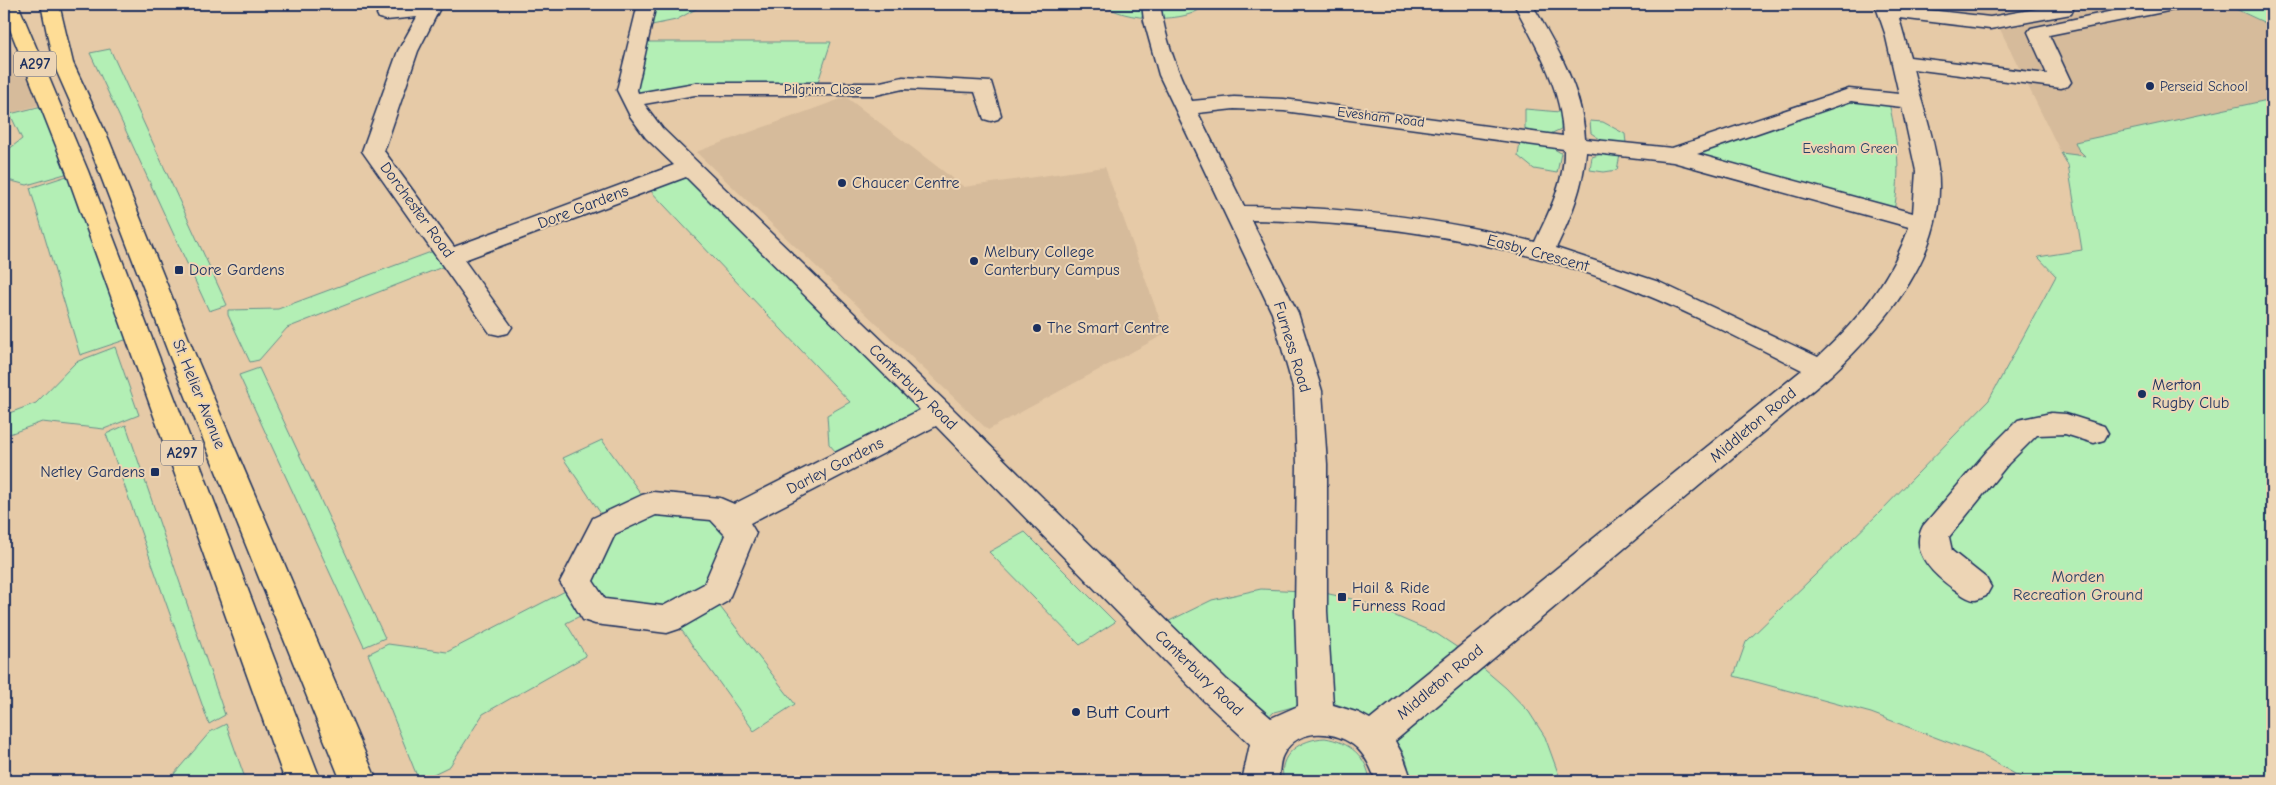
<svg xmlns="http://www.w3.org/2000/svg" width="2276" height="785" font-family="'Comic Neue',sans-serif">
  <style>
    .built { fill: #d6bb9b }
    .green { fill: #b3efb5; stroke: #678f8a }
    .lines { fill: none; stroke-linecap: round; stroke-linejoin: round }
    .minor-casing { stroke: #1b2f5e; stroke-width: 3 }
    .highway-casing { stroke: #1b2f5e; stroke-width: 3 }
    .minor { fill: #edd5b5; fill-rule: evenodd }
    .highway { fill: #fedd96; fill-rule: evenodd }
    .poi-dot { fill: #1b2f5e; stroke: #edd5b5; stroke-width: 2 }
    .labels { text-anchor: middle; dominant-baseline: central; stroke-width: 4; stroke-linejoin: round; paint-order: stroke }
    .far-poi-label { font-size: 14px; fill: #1b2f5e; stroke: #edd5b5; text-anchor: start }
    .far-street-label { font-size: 14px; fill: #1b2f5e; stroke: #edd5b5 }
    .far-park-label { font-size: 14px; fill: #2a4267; stroke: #edd5b5 }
    .shield { fill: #edd5b5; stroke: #5a6178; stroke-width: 1 }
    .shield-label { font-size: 15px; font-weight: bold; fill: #1b2f5e }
    .poi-label { font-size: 16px; fill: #1b2f5e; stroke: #edd5b5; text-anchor: start }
    .street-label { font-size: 16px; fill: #1b2f5e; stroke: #edd5b5 }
    .park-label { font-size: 16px; fill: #2a4267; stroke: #edd5b5 }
    .near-poi-label { font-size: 19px; fill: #1b2f5e; stroke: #edd5b5; text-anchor: start }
  </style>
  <rect width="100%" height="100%" fill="#e6caa7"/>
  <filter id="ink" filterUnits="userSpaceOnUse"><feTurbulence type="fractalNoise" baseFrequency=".02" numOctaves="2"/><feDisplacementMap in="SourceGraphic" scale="10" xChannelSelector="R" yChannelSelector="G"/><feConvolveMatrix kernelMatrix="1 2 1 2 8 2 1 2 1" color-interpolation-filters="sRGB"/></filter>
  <g filter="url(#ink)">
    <g class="built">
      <polygon points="1896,4 2071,4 1988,22 1901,8"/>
      <polygon points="2118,4 2237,4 2229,7 2272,26 2272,99 2076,142 2086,157 2061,153 1999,27"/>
      <polygon points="4,29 12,52 36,79 46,103 4,115"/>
      <polygon points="846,97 964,187 1105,167 1165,334 988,430 696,152"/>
    </g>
    <g class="green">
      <polygon points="652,4 705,4 676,20 647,26"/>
      <path d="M1104 4H1205C1192 25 1120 21 1104 4Z"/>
      <polygon points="2237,4 2272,4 2272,26 2229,6"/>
      <polygon points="643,42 831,42 816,88 636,97 635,79"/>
      <polygon points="110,49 227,305 209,311 90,53"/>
      <polygon points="2272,99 2272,781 2027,781 1982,755 1871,713 1734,676 1746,642 1880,512 1989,400 2056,276 2038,257 2082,250 2068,165 2061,153 2085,156 2078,149 2075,142"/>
      <path d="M1857 100 1889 103C1898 143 1901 170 1894 211L1701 155 1703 151 1834 104Z"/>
      <polygon points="46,105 72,172 27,185 4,179 4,153 22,139 10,114"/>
      <polygon points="1525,109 1560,112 1561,129 1550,134 1525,130"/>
      <polygon points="1590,121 1603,122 1625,134 1626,143 1603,141 1591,133"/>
      <polygon points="1520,142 1549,146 1561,153 1557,173 1534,169 1518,156"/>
      <polygon points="1605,153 1620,155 1617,170 1604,172 1590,170 1592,157"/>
      <polygon points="73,174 131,338 80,355 30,188"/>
      <polygon points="683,174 934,415 842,459 829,444 827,415 850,402 647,187"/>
      <polygon points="439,249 450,264 287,328 259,360 250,362 228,315 228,310 278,309"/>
      <polygon points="115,347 139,415 104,429 42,422 4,436 4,415 36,403 76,362"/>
      <polygon points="259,368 385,638 364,647 239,375"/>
      <polygon points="126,425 225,715 209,724 106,434"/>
      <polygon points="602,440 647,502 606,521 563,458"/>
      <polygon points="652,507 717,513 734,535 711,589 666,615 600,607 578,584 610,528"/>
      <polygon points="1025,532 1115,622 1080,645 989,552"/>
      <polygon points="573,587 588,612 566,623 586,656 483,714 450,766 419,781 368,654 388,644 447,652"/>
      <polygon points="1261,589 1303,591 1304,704 1274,712 1261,724 1161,625 1212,600"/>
      <path d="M1320 592 1361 601 1437 634 1464 652 1506 688 1529 712 1545 737 1561 781H1410C1409 736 1367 712 1328 702Z"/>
      <polygon points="714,599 795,704 754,731 675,621"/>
      <polygon points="226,724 246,781 168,781 210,732"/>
      <path d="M1325 738C1349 742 1367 756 1370 781H1284C1276 754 1302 739 1325 738Z"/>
    </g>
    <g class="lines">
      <g class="minor-casing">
        <g id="minor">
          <path d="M424 4H442L418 51 384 151 454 247 674 165 646 138 630 116 617 90 638 4H656L637 90 638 93 695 83H876L903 77 991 82 1001 115 998 119 991 121 984 119 975 92 903 89 876 95H695L644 104 662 128 949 405 1227 680 1271 718 1298 706 1295 611 1297 464 1294 391 1272 313 1159 75 1144 21 1142 4H1160C1165 38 1177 71 1192 101L1234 97 1284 99 1563 136C1562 89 1536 45 1514 4H1532C1556 46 1583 90 1585 139L1672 148 1849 89 1899 94 1885 33 1875 4H1893L1894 6 1990 17 2064 4 2071 6 2073 10 2071 14 1990 29 1899 18 1910 57 2047 74 2028 32 2031 28 2147 4H2182L2179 8 2173 10 2049 35 2071 82 2068 86 2061 88 1913 69C1921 103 1934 135 1938 169 1948 252 1886 323 1831 375L1395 741 1403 756 1412 781H1376C1371 768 1367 758 1357 748 1336 729 1297 727 1283 755 1279 762 1280 773 1278 781H1242L1250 744 1203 700 936 426 750 523 756 533 728 601 679 629 667 633 595 624 583 620 560 582 593 518 642 495 653 492 720 498 734 504 920 410 686 177 464 260 512 327 508 333 499 335 490 333 362 151 398 51 417 17 386 20 379 18 377 14 379 10ZM1851 101 1902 107 1916 171 1913 213 1697 154ZM1234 109 1284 111 1564 149C1565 182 1548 214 1535 242 1439 218 1343 207 1244 206L1198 113ZM1586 152 1673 162 1909 227C1891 280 1859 319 1818 357L1659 282 1556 248C1571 217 1583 187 1586 152ZM1251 220C1376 222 1499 240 1616 283 1680 307 1741 339 1802 370L1370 719 1359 713 1333 705 1327 611V464L1322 391 1298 313ZM656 515 711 520 725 535 704 584 663 606 605 599 593 581 615 534Z"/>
          <path d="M2051 413 2066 414 2104 426 2108 433 2104 440 2094 443 2065 434 2037 435 2008 464 1949 537 1952 551 1986 578 1991 587 1986 596C1983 597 1978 600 1975 600 1968 600 1960 593 1954 589 1934 575 1909 552 1923 526L1988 450 2018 420Z"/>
        </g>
      </g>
      <g class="highway-casing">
        <g id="highway">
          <polygon points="4,4 18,4 88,171 321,781 285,781 66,171 4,14"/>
          <polygon points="41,4 59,4 73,63 109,140 194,352 377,781 341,781 168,352 87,140 53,63"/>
        </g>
      </g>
      <use href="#minor" class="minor"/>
      <use href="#highway" class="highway"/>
    </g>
  </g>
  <g class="poi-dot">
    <circle cx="2150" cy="86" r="5"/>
    <circle cx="842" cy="183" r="5"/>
    <circle cx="974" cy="261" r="5"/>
    <rect x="174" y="265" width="10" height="10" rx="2.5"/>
    <circle cx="1037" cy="328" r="5"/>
    <circle cx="2142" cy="394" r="5"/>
    <rect x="150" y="467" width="10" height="10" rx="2.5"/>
    <rect x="1337" y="592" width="10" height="10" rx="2.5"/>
    <circle cx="1076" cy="712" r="5"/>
  </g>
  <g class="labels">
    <g class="far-poi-label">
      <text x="2160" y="86">Perseid School</text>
    </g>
    <g class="far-street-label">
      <text x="823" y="89">Pilgrim Close</text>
      <text transform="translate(1381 117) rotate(7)">Evesham Road</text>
    </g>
    <g class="far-park-label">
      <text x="1850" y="148">Evesham Green</text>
    </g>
    <g class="shield">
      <rect x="14" y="51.5" width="42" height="25" rx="4"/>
      <rect x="161" y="440.5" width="42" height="25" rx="4"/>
    </g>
    <g class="shield-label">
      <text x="35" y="64">A297</text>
      <text x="182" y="453">A297</text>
    </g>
    <g class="poi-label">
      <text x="852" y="183">Chaucer Centre</text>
      <text x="984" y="252">Melbury College<tspan x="984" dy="18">Canterbury Campus</tspan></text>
      <text x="189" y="270">Dore Gardens</text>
      <text x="1047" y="328">The Smart Centre</text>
      <text x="2152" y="385">Merton<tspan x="2152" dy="18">Rugby Club</tspan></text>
      <text x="145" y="472" text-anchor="end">Netley Gardens</text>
      <text x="1352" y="588">Hail &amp; Ride<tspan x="1352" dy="18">Furness Road</tspan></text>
    </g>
    <g class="street-label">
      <text transform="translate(583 207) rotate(-21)">Dore Gardens</text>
      <text transform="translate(417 210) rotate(54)">Dorchester Road</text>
      <text transform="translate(1538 253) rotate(15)">Easby Crescent</text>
      <text transform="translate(1292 347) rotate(73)">Furness Road</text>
      <text transform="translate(913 387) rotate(44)">Canterbury Road</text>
      <text transform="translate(199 394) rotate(68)">St. Helier Avenue</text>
      <text transform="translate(1753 425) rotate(-40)">Middleton Road</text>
      <text transform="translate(835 466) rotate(-27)">Darley Gardens</text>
      <text transform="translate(1199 673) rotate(44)">Canterbury Road</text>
      <text transform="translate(1440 682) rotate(-40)">Middleton Road</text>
    </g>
    <g class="park-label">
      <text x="2078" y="577">Morden<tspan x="2078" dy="18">Recreation Ground</tspan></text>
    </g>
    <g class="near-poi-label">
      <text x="1086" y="712">Butt Court</text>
    </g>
  </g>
  <rect width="2276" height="785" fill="none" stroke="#edd5b5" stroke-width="20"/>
  <rect x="10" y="10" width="2256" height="765" fill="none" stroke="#1b2f5e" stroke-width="2" filter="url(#ink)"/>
</svg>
